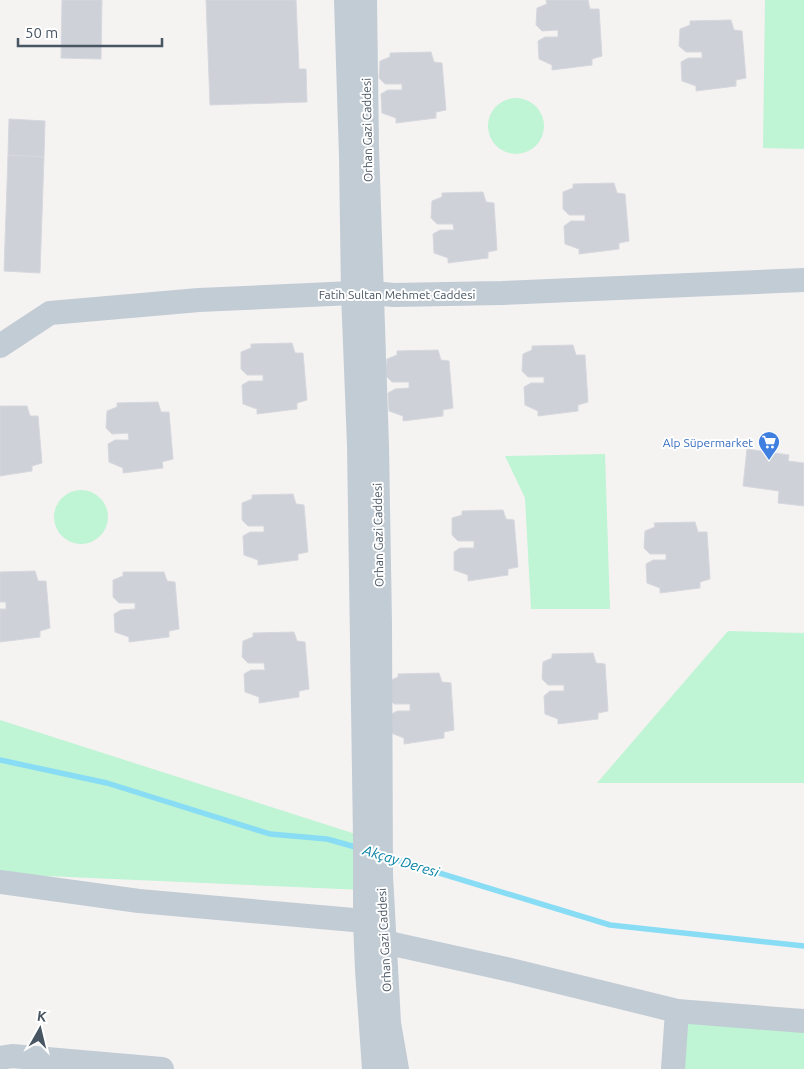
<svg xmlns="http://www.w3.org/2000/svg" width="804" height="1069" font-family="Ubuntu,sans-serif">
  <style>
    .green { fill: #bff4d4 }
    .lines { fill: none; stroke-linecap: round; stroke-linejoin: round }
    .stream { stroke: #88ddf5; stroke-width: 5.5 }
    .building { fill: #ced1d8; stroke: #d6d8de }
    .minor { stroke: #c2ccd5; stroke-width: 24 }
    .labels { text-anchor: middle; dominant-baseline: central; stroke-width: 4; stroke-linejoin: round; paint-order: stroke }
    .street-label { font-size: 12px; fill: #485562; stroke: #fff }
    .shop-label { font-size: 12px; fill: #366cbe; stroke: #fff; text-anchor: end }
    .water-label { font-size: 14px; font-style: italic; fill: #0380a3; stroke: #fff }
  </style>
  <rect width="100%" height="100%" fill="#f5f2f2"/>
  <g class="green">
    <polygon points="765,0 804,0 804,149 763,148"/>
    <circle cx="516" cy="126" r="28"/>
    <polygon points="605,454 610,609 531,609 525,498 505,456"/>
    <circle cx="81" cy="517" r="27"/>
    <polygon points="728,631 804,633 804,783 597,783"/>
    <polygon points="0,720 365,837 364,890 0,874"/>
    <polygon points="688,1017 804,1025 804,1069 684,1069"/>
  </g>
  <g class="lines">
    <g class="stream">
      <polyline points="0,760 107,783 270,834 327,839 359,848"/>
      <polyline points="387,857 610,925 804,946"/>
    </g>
  </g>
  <g class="building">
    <polygon points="62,0 102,0 101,59 61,58"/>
    <polygon points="206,0 296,0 299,69 306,69 307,102 210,105"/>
    <polygon points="546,0 588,0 590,9 599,9 602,56 592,59 592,65 552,70 552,65 539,59 538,41 545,37 558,37 558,30 542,31 536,25 537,8 547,4"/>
    <polygon points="731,20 734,30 742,31 746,78 736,80 736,86 696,91 696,86 682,81 681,62 688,58 702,58 702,52 686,52 679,46 680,29 690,25 690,21"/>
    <polygon points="431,52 434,62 442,63 446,110 436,112 436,118 396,123 396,118 382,113 381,94 388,90 402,90 402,84 385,84 379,78 380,61 390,57 390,53"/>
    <polygon points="9,119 45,121 44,157 8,155"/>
    <polygon points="8,155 44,157 40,273 4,271"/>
    <polygon points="614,183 617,193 625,194 629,241 619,243 619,249 579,254 579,249 565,244 564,226 571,221 585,221 585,215 569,215 563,209 563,192 573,188 573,184"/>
    <polygon points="483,192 486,202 494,203 497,250 488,252 488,258 448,263 448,258 434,253 433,234 440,230 454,230 453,224 437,224 431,218 432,201 442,197 442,193"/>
    <polygon points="292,343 295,353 303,353 307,400 297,403 297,409 257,414 257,409 243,404 242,385 249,381 263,381 263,375 247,375 241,369 241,352 251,348 251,344"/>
    <polygon points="573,345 576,355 585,355 588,402 578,405 578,411 538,416 538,411 525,405 524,387 531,383 544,383 544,377 528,377 522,371 523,354 532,350 532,346"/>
    <polygon points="438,350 441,360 449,361 453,408 443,410 443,416 403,421 403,416 389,411 388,393 395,389 409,388 409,382 392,382 386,376 387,359 397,355 397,351"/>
    <polygon points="158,402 161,412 169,412 173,459 162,462 163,468 123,473 123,468 109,462 108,444 115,440 129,440 128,433 112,434 106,428 107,411 117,407 117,403"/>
    <polygon points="0,406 27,406 30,416 38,416 42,463 32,466 32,471 0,476"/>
    <polygon points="747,449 789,455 788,461 804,463 804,506 778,503 779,491 743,486"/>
    <polygon points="293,494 296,504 304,505 308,552 298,554 298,560 258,565 258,560 244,555 243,536 250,532 264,532 264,526 248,526 242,520 242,503 252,499 252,495"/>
    <polygon points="503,510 506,519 514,520 518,567 508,569 508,575 468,581 468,575 454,570 454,552 460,548 474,548 474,541 458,541 452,535 452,518 462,515 462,511"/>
    <polygon points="695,522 698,532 707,532 710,579 700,582 700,588 660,593 660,588 647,583 646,564 653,560 666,560 666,554 650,554 644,548 645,531 655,527 654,523"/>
    <polygon points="35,571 38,581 46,581 50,628 40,631 40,637 0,642 0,609 6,609 6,602 0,602 0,572"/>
    <polygon points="123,572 164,572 167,581 175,582 179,629 169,631 169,637 129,642 129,637 115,632 114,614 121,610 135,609 135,603 119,603 113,597 113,580 123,576"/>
    <polygon points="294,632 297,641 305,642 309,689 299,691 299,697 259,703 259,697 245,692 244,674 251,670 265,670 264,663 248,663 242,657 243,641 253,637 253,633"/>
    <polygon points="593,653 596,663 605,664 608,711 598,713 598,719 558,724 558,719 545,714 544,696 550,691 564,691 564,685 548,685 542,679 543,662 552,658 552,654"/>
    <polygon points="439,673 442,682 451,683 454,730 444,732 444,738 404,744 404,738 391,733 390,715 397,711 410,711 410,704 394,704 388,698 389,681 398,677 398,674"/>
  </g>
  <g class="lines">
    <g class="minor">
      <polyline points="346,0 351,157 353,293 359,445 365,837 365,921 367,970 374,1069"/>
      <polyline points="365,0 367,147 377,446 380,623 381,875 389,1023 397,1069"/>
      <polyline points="0,346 50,313 199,300 353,293 372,293 394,295 502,293 804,280"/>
      <polyline points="0,882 139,901 365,921"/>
      <polyline points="384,942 506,969 677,1011 673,1069"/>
      <polyline points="677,1011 804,1021"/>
      <polyline points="0,1058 12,1056 162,1069"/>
    </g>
  </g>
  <defs>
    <g id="supermarket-pin" transform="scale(1.125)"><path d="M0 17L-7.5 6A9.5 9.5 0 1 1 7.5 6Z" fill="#3f7fe0" stroke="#fff"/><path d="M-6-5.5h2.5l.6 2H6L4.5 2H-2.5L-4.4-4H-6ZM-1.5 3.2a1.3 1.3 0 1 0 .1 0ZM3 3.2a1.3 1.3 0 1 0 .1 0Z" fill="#fff"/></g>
  </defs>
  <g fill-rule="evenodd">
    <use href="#supermarket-pin" x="769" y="442"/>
  </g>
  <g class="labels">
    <g class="street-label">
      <text transform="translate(367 130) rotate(-91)">Orhan Gazi Caddesi</text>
      <text x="397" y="294">Fatih Sultan Mehmet Caddesi</text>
      <text transform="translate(378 535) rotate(-91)">Orhan Gazi Caddesi</text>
      <text transform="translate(384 940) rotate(-93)">Orhan Gazi Caddesi</text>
    </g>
    <g class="shop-label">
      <text x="753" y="442">Alp Süpermarket</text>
    </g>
    <g class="water-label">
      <text transform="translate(401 861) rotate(17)">Akçay Deresi</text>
    </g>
  </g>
  <g transform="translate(40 1029) rotate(8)" stroke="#ffffff" stroke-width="4" paint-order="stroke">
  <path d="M0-4L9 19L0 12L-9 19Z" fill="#485562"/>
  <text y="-8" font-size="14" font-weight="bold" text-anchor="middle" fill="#485562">K</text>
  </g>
  <path d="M18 38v8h144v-8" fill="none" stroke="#485562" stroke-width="2.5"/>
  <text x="25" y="38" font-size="15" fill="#485562" stroke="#ffffff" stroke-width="4" paint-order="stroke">50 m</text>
</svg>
